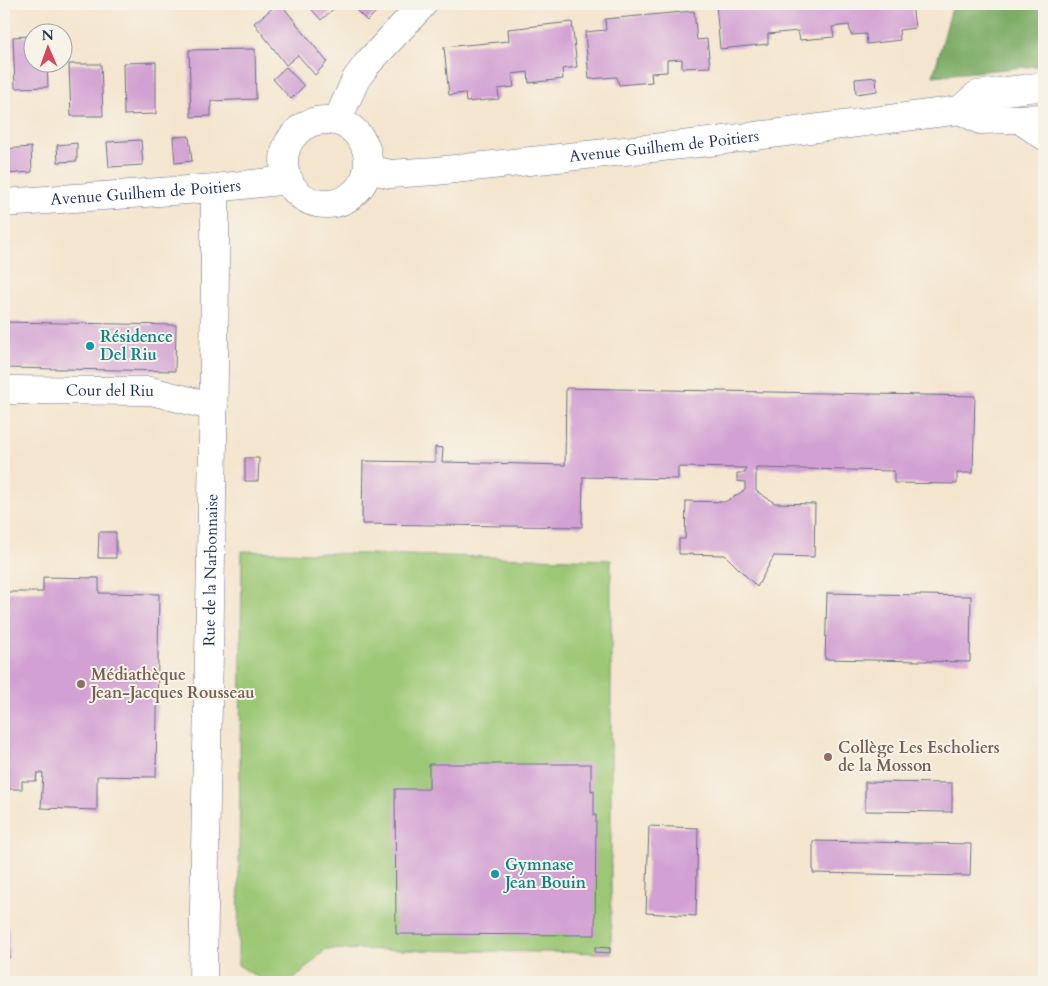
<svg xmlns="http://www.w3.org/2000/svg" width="1048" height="986" font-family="Cardo,serif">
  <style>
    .green { fill: #9cc774; stroke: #5c7b69 }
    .forest { fill: #7dac66; stroke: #4c6e62 }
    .building { fill: #d2a0d3 }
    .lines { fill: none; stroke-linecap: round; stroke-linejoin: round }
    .minor-casing { stroke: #676f85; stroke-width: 29 }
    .major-casing { stroke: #676f85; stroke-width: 29 }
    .minor { stroke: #fff; stroke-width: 28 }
    .major { stroke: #fff; stroke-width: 28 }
    .culture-dot { fill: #0f9aa8; stroke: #f7f3e8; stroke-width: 2 }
    .education-dot { fill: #8d6e63; stroke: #f7f3e8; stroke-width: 2 }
    .labels { text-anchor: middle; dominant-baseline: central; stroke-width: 4; stroke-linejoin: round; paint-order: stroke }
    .street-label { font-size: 16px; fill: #1b2f5e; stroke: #f7f3e8 }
    .culture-label { font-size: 16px; font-weight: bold; fill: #0d838f; stroke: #f7f3e8; text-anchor: start }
    .education-label { font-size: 16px; font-weight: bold; fill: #785e54; stroke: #f7f3e8; text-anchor: start }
  </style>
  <rect width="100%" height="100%" fill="#f7f3e8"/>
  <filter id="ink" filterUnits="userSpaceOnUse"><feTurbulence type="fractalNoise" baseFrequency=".02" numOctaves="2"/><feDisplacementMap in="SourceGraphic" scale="10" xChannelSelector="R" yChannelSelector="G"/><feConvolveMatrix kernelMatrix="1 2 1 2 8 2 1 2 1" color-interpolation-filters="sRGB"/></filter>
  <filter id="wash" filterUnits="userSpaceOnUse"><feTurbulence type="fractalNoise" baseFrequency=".0096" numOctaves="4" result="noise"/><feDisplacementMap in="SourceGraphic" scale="20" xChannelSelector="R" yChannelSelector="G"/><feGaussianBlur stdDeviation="1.12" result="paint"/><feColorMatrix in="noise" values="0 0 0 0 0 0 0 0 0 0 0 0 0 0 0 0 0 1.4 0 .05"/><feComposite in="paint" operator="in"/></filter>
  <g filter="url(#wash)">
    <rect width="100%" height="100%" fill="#f4e5ce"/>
    <polygon class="green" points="242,551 611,560 611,953 326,949 291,982 265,982 238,965"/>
    <polygon class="forest" points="953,4 1044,4 1044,61 1036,66 933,76"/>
    <g id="blocks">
      <g class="building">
        <polygon points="278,4 281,4 327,62 315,75 298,55 286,65 254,23"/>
        <polygon points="307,4 339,4 321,20"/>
        <polygon points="350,4 374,4 379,9 367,21"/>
        <polygon points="716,4 912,4 915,28 899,30 900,40 867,44 866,34 851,35 849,25 832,27 834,37 800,40 798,31 768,34 768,44 720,49"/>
        <polygon points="694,11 697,40 707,39 710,67 682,68 682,59 667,60 667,72 651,73 652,82 619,85 617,77 589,79 585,32 606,30 605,19"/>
        <polygon points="572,22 577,67 562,69 563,79 529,83 528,72 512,74 514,87 498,89 499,99 466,102 465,93 449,95 444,47 509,41 508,29"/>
        <polygon points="32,36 32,62 47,62 48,87 15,88 13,37"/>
        <polygon points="255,49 256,99 211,101 211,116 191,117 189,50"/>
        <polygon points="156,62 156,114 124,115 123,63"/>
        <polygon points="69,64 101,64 103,116 71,116"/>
        <polygon points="286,67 304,86 291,99 273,79"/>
        <polygon points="876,77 877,91 856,94 855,79"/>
        <polygon points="189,136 192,161 175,163 173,137"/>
        <polygon points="141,140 143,165 109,167 107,142"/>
        <polygon points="77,143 77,161 58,162 57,145"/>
        <polygon points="31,147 32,172 4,174 4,149"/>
        <polygon points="4,322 176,325 175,371 4,368"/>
        <polygon points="566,388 975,396 973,473 957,473 957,484 894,483 894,471 756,468 756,491 775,503 815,504 814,557 774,556 757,587 725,555 679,554 679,539 685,539 686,501 725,502 745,490 745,482 737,481 737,473 745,473 746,468 678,467 678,479 583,477 582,527 362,524 363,461 435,462 435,447 443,448 442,462 565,465"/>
        <polygon points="245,458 259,458 258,481 245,481"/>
        <polygon points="99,532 116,532 116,558 98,558"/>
        <polygon points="43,577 99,578 99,593 159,594 156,777 97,776 97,810 41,808 43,773 37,773 36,781 22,781 22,789 4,789 4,592 43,592"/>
        <polygon points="827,593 971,596 970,662 825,659"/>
        <polygon points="429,764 591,764 591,791 594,790 594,816 596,815 595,935 396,934 395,789 429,789"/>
        <polygon points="865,782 952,783 952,812 865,811"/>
        <polygon points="649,826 698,828 696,916 646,913"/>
        <polygon points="813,841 971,844 970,876 813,873"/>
        <rect x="4" y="928" width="5" height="30"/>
        <polygon points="595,947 610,948 610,953 595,952"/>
      </g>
    </g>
  </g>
  <g filter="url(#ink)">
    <use href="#blocks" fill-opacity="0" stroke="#676f85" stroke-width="1"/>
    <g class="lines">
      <g class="minor-casing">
        <g id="minor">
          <polyline points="960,110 977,95 1044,86"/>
          <circle cx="326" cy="162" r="42"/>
          <polyline points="337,121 356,79 367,64 423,4"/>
          <path id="s1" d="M368 169 390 174 436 171 709 142 960 110 980 120 1044 118"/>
          <path id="s2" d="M4 203 215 188 289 180"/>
          <path id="s3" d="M4 390 151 391 214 407"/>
          <path id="s4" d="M203 982C206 717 216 453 215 188"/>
        </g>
      </g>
      <g class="major-casing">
        <polyline id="major" points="1019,119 1044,136"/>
      </g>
      <use href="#minor" class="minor"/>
      <use href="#major" class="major"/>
    </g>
  </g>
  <g class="culture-dot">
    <circle cx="90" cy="346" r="5"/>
    <circle cx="495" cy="874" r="5"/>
  </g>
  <g class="education-dot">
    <circle cx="81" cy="684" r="5"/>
    <circle cx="828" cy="757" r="5"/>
  </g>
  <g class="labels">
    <g class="street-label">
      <text stroke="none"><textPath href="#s1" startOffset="298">Avenue Guilhem de Poitiers</textPath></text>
      <text stroke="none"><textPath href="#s2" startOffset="142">Avenue Guilhem de Poitiers</textPath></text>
      <text stroke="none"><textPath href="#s3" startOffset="106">Cour del Riu</textPath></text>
      <text stroke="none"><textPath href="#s4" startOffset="412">Rue de la Narbonnaise</textPath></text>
    </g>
    <g class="culture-label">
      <text x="100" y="337">Résidence<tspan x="100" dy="18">Del Riu</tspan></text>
      <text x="505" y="865">Gymnase<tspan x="505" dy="18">Jean Bouin</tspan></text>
    </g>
    <g class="education-label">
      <text x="91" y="675">Médiathèque<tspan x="91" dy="18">Jean-Jacques Rousseau</tspan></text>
      <text x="838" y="748">Collège Les Escholiers<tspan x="838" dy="18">de la Mosson</tspan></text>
    </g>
  </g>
  <rect width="1048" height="986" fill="none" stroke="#f7f3e8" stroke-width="20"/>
  <g transform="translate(48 48) rotate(358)"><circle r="24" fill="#f7f3e8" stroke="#9fa5b1"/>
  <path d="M0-4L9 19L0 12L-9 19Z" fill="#d1495b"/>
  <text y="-8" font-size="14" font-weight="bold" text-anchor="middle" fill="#1b2f5e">N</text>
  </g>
</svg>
